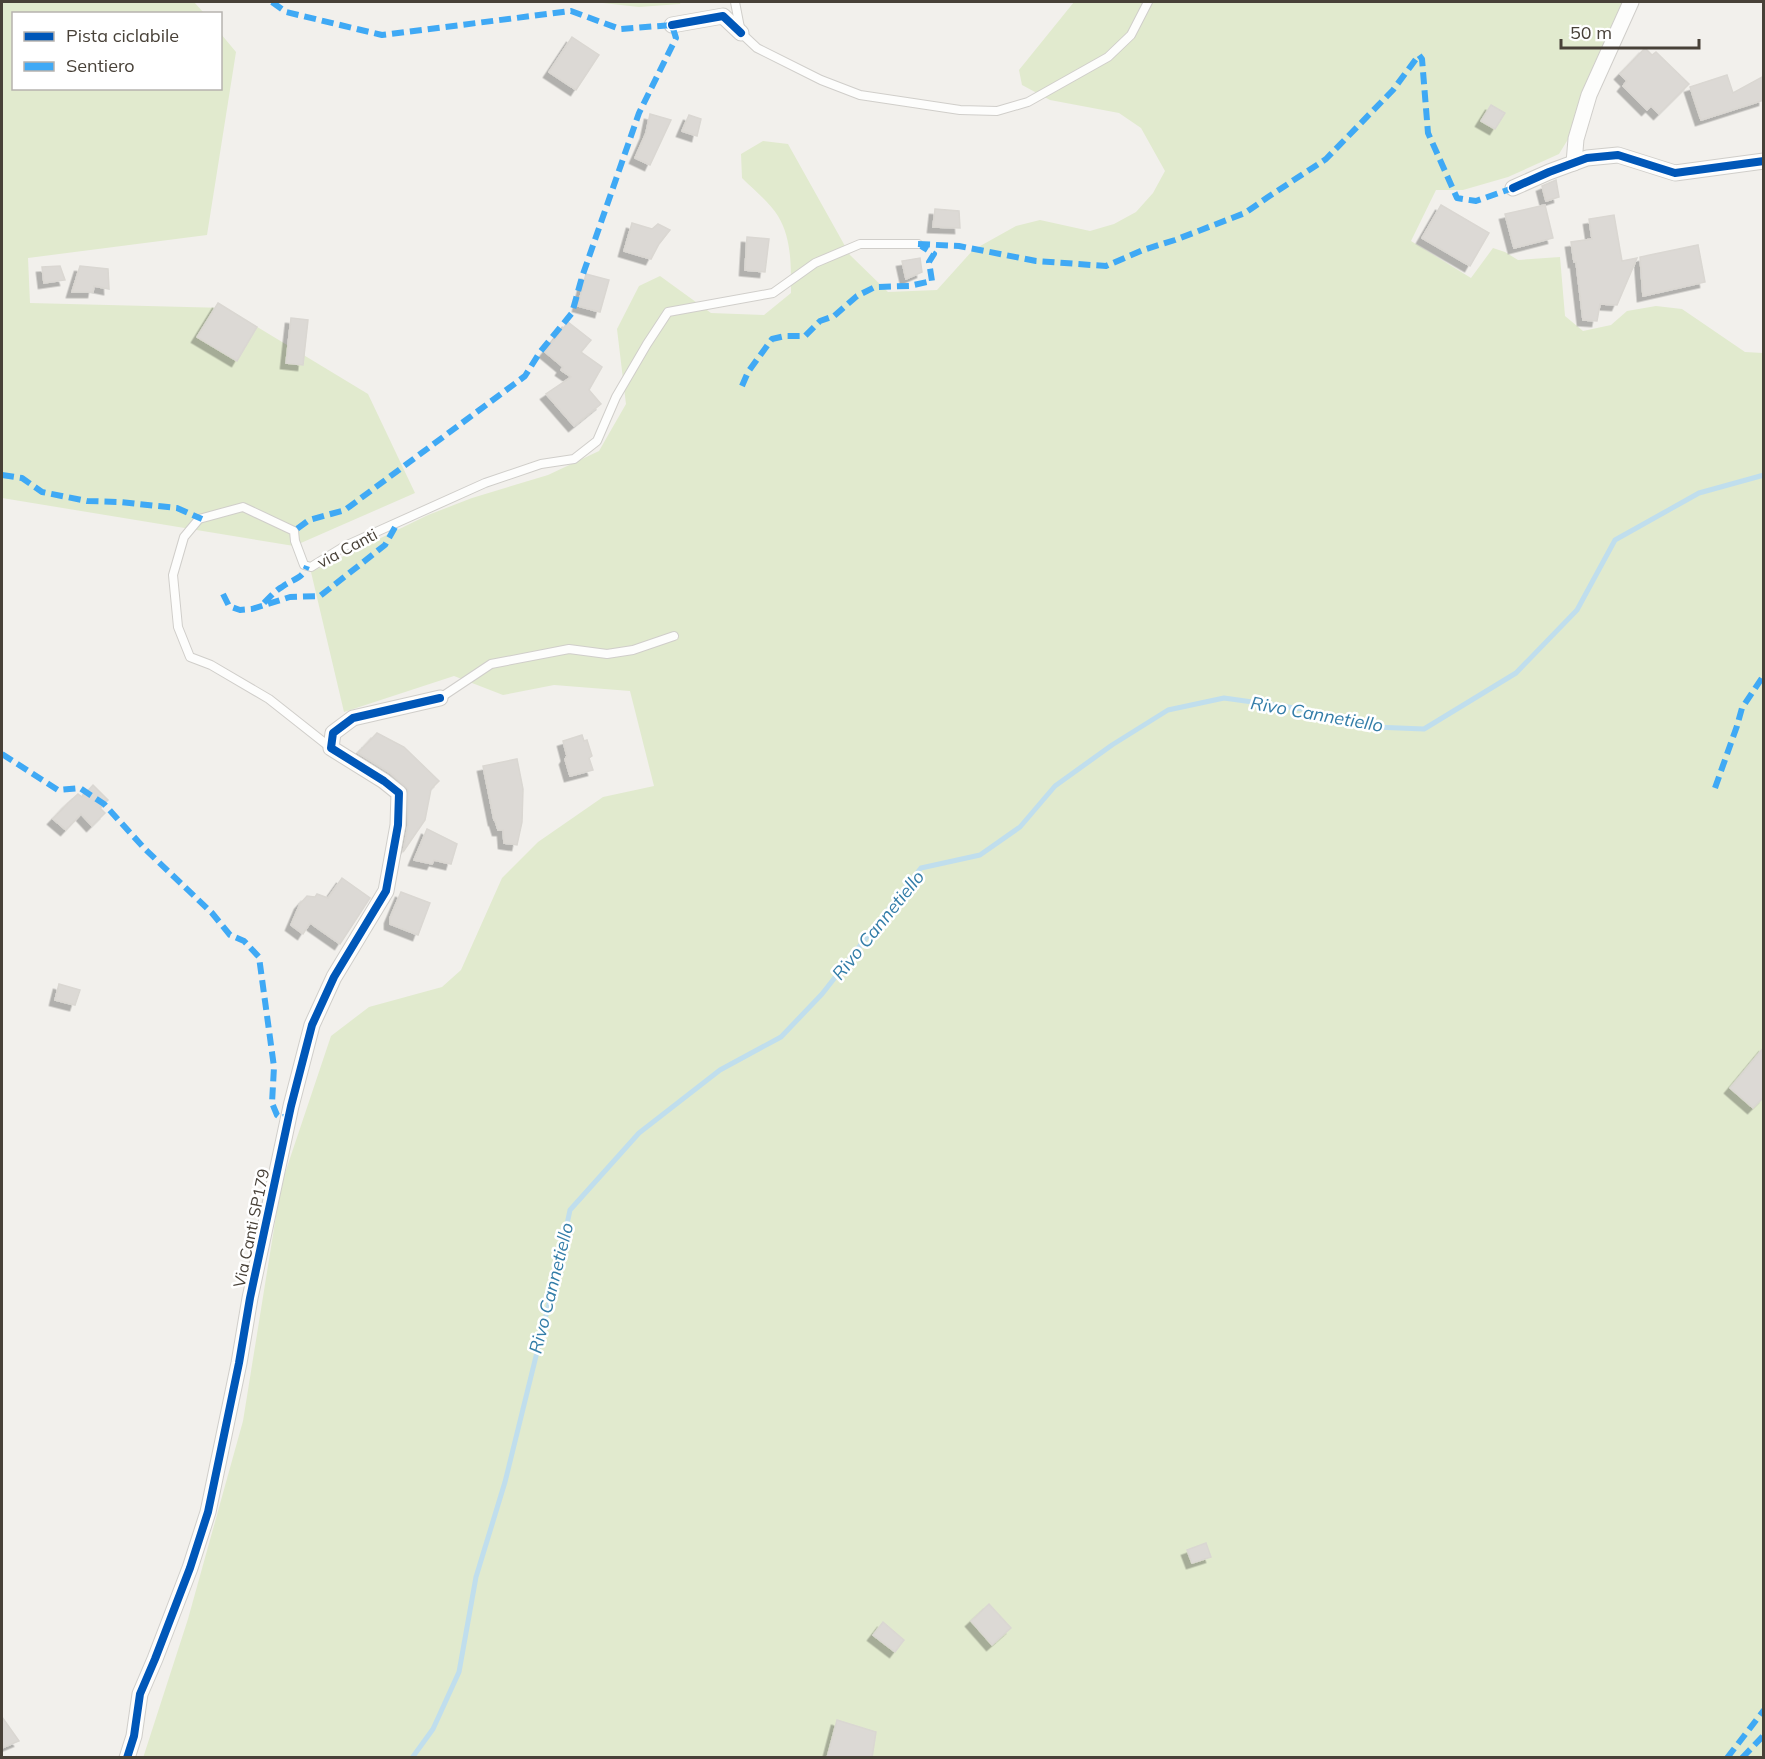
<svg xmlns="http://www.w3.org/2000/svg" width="1765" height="1759" font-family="Mulish,sans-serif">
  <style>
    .green { fill: #e1eace }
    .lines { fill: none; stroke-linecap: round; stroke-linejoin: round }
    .stream { stroke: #c0deed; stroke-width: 5 }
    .building { fill: #dcd9d5; stroke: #dad7d2; stroke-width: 1.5; filter: url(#shadow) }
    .service-casing { stroke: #d0ceca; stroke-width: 10 }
    .minor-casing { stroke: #d0ceca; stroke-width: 17 }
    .service { stroke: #fdfdfc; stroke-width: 8 }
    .minor { stroke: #fdfdfc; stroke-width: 15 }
    .quiet { stroke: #3fa9f5; stroke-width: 6; stroke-dasharray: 12 6; stroke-linecap: butt }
    .cycleway-casing { stroke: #fff; stroke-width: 11 }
    .cycleway { stroke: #0057b8; stroke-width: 8 }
    .labels { text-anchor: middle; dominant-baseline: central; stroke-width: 5; stroke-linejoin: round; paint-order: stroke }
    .street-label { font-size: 16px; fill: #484138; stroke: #fff }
    .water-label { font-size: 18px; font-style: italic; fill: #337da8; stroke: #fff }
  </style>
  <defs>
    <filter id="shadow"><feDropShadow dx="-5.5" dy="5.5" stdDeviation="0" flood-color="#0004"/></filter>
  </defs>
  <rect width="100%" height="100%" fill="#f2f0ec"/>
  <g class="green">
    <polygon points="2,2 194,2 204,13 14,14 14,88 220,88 221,34 236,52 207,235 28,258 30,303 226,308 368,394 415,493 294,546 2,498"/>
    <polygon points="594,2 681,2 680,4 639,7"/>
    <path d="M1074 2H1623L1603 49 1570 136 1559 154 1508 177 1463 190H1436L1411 241 1471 278 1493 248 1505 252 1518 260 1560 257 1565 316 1583 331 1611 325 1627 311 1656 306 1682 309 1745 352 1763 353V1757L143 1758 188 1619 243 1421 281 1185 331 1036 369 1007 442 987 461 970 502 878 538 842 603 797 654 786 630 691 554 685 503 695 454 676 344 712 311 572 428 515 472 498 548 475 599 451 626 404 617 329 639 286 660 276 711 313 764 315 791 293C791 267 792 239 778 216 770 203 753 189 742 178L741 154 763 141 788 144 850 255 888 292 937 290 973 250 1016 226 1040 220 1090 231 1114 224 1136 212 1153 193 1165 171 1141 128 1119 113 1050 100 1022 85 1019 70Z"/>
  </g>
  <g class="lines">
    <polyline class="stream" points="412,1758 433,1729 459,1672 476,1577 505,1482 557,1271 570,1210 639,1133 720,1070 781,1037 822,994 921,868 980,855 1020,827 1055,786 1112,745 1168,710 1224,698 1302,709 1374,727 1424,729 1516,673 1577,610 1615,540 1699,493 1764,475"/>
  </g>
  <g class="building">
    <polygon points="572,37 599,55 576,90 549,72"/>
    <polygon points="1645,48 1652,55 1656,52 1689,84 1659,114 1651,106 1647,110 1623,86 1627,81 1620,74"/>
    <polygon points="1727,75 1733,93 1764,76 1764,100 1701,120 1690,87"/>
    <polygon points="1491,105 1505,113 1495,129 1481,121"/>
    <polygon points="650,114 671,120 650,165 635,158 646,133"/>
    <polygon points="689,115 701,119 697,136 682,131"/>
    <polygon points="1556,180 1559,197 1546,201 1542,186"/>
    <polygon points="1441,205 1489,233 1470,266 1422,238"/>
    <polygon points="1545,205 1553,238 1514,248 1505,214"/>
    <polygon points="935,209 959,211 960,228 933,227"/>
    <polygon points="1614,215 1622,261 1637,258 1617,305 1600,304 1597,321 1583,320 1576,262 1574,262 1571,242 1592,239 1589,219"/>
    <polygon points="632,223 652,229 658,224 670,230 659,244 651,259 624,251"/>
    <polygon points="747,237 769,239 765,272 745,270"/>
    <polygon points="1698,245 1705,282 1643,296 1640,257"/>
    <polygon points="920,258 922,272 906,279 902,261"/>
    <polygon points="60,266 65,280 44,283 42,267"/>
    <polygon points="80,266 108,269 109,289 94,286 93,292 72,292"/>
    <polygon points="586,274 609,280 600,312 578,306"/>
    <polygon points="218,303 257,327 237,361 197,337"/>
    <polygon points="291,318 308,320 303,365 286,363"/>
    <polygon points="568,322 591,340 581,352 602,367 589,390 601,404 574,426 546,394 571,377 561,370 563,367 545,352"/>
    <polygon points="377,733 404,747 439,781 431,789 425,820 403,852 408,825 408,789 390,773 358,753"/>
    <polygon points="582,735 584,741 587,740 592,756 589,758 593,770 570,776 565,759 567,756 563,741"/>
    <polygon points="517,759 523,789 522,822 517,845 504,843 503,830 498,830 495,820 494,820 483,766"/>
    <polygon points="93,785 108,800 100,808 105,813 92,826 81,814 66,830 53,819 68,803 78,794 82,797"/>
    <polygon points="427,829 457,844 451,864 434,860 432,864 414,860"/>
    <polygon points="342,878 370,898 340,944 310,923 303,934 291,925 300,904 307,896 315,897 317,894 328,898"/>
    <polygon points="401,892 430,903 418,935 390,924 390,918"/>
    <polygon points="59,984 80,990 75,1005 55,1000"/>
    <polygon points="1764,1047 1764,1097 1753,1108 1730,1088"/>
    <polygon points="1206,1543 1211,1557 1192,1563 1187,1550"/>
    <polygon points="989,1604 1011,1628 992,1645 971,1621"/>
    <polygon points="883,1622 904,1640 895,1652 873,1635"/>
    <polygon points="2,1717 19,1741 2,1748"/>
    <polygon points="837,1720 876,1732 872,1758 827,1758"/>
  </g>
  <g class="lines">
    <g class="service-casing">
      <g id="service">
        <polyline points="735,2 741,33 757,48 821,80 860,95 960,110 997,111 1028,102 1108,57 1131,35 1148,2"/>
        <polyline points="440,698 491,664 569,649 607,654 633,650 674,636"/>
        <polyline points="331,748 269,699 211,665 190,657 178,627 173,575 184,537 199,519 243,507 294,531 295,541 304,565 311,567 345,546 485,483 541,464 574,459 597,441 616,397 647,344 668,312 773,293 815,263 860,244 918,244"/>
      </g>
    </g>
    <g class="minor-casing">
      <g id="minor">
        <polyline points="672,25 723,16 741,33"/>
        <polyline points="1574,163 1576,139 1589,95 1631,2"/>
        <polyline points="1513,188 1549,172 1587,158 1618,155 1675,173 1764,161"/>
        <polyline points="127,1758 134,1736 140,1694 155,1659 190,1568 208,1512 239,1363 250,1298 291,1106 312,1025 334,977 386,891 398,825 399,793 384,781 331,748 333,733 353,718 440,698"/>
      </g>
    </g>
    <use href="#service" class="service"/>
    <use href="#minor" class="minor"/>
    <g class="quiet">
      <polyline points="272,2 286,12 382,35 571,11 620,29 672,25 676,38 639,113 582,277 572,313 540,352 525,376 345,510 309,520 294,531"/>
      <polyline points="918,244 959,246 1036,261 1106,266 1143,250 1175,240 1245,213 1268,197 1326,159 1393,90 1419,55 1422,59 1428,133 1457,198 1476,201 1513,188"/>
      <polyline points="742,386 748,372 772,339 785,336 805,336 820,321 834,316 857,296 875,287 909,286 932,281 929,262 934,254 921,246"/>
      <polyline points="2,475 22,478 42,492 87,501 120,502 177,508 202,519"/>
      <polyline points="223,594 229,606 240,610 252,609 290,597 320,596 385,545 398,522"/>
      <path d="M264 603C268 599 276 590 282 587 292 579 302 580 307 566"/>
      <polyline points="2,754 58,790 80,788 104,804 145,849 212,913 230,935 244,941 259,957 274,1067 272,1103 277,1115 281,1118 289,1115"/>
      <polyline points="1715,788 1737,726 1742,708 1764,675"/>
      <polyline points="1727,1758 1764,1710"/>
      <polyline points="1742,1758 1764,1735"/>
    </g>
    <g class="cycleway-casing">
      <g id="cycleway">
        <polyline points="672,25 723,16 741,33"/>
        <polyline points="1513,188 1549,172 1587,158 1618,155 1675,173 1764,161"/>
        <polyline points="127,1758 134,1736 140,1694 155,1659 190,1568 208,1512 239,1363 250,1298 291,1106 312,1025 334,977 386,891 398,825 399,793 384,781 331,748 333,733 353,718 440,698"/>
      </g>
    </g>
    <use href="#cycleway" class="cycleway"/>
  </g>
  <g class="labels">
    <g class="street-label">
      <text transform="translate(347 548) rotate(-28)">via Canti</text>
      <text transform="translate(251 1228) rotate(-78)">Via Canti SP179</text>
    </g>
    <g class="water-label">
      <text transform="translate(1317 714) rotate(10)">Rivo Cannetiello</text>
      <text transform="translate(878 925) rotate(-51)">Rivo Cannetiello</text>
      <text transform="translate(551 1288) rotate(-76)">Rivo Cannetiello</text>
    </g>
  </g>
  <rect width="1765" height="1759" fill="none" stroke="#484138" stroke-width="6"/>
  <rect x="12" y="12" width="210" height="78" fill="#ffffff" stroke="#b6b3af" stroke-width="1.5"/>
  <rect x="24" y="32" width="30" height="9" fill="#0057b8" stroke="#b6b3af" stroke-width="1.5"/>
  <text x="66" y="42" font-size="18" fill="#484138">Pista ciclabile</text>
  <rect x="24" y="62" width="30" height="9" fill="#3fa9f5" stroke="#b6b3af" stroke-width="1.5"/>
  <text x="66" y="72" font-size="18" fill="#484138">Sentiero</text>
  <path d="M1561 39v9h138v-9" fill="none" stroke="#484138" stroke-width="3"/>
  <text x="1570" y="39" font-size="18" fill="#484138" stroke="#ffffff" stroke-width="4.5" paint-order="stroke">50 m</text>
</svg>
